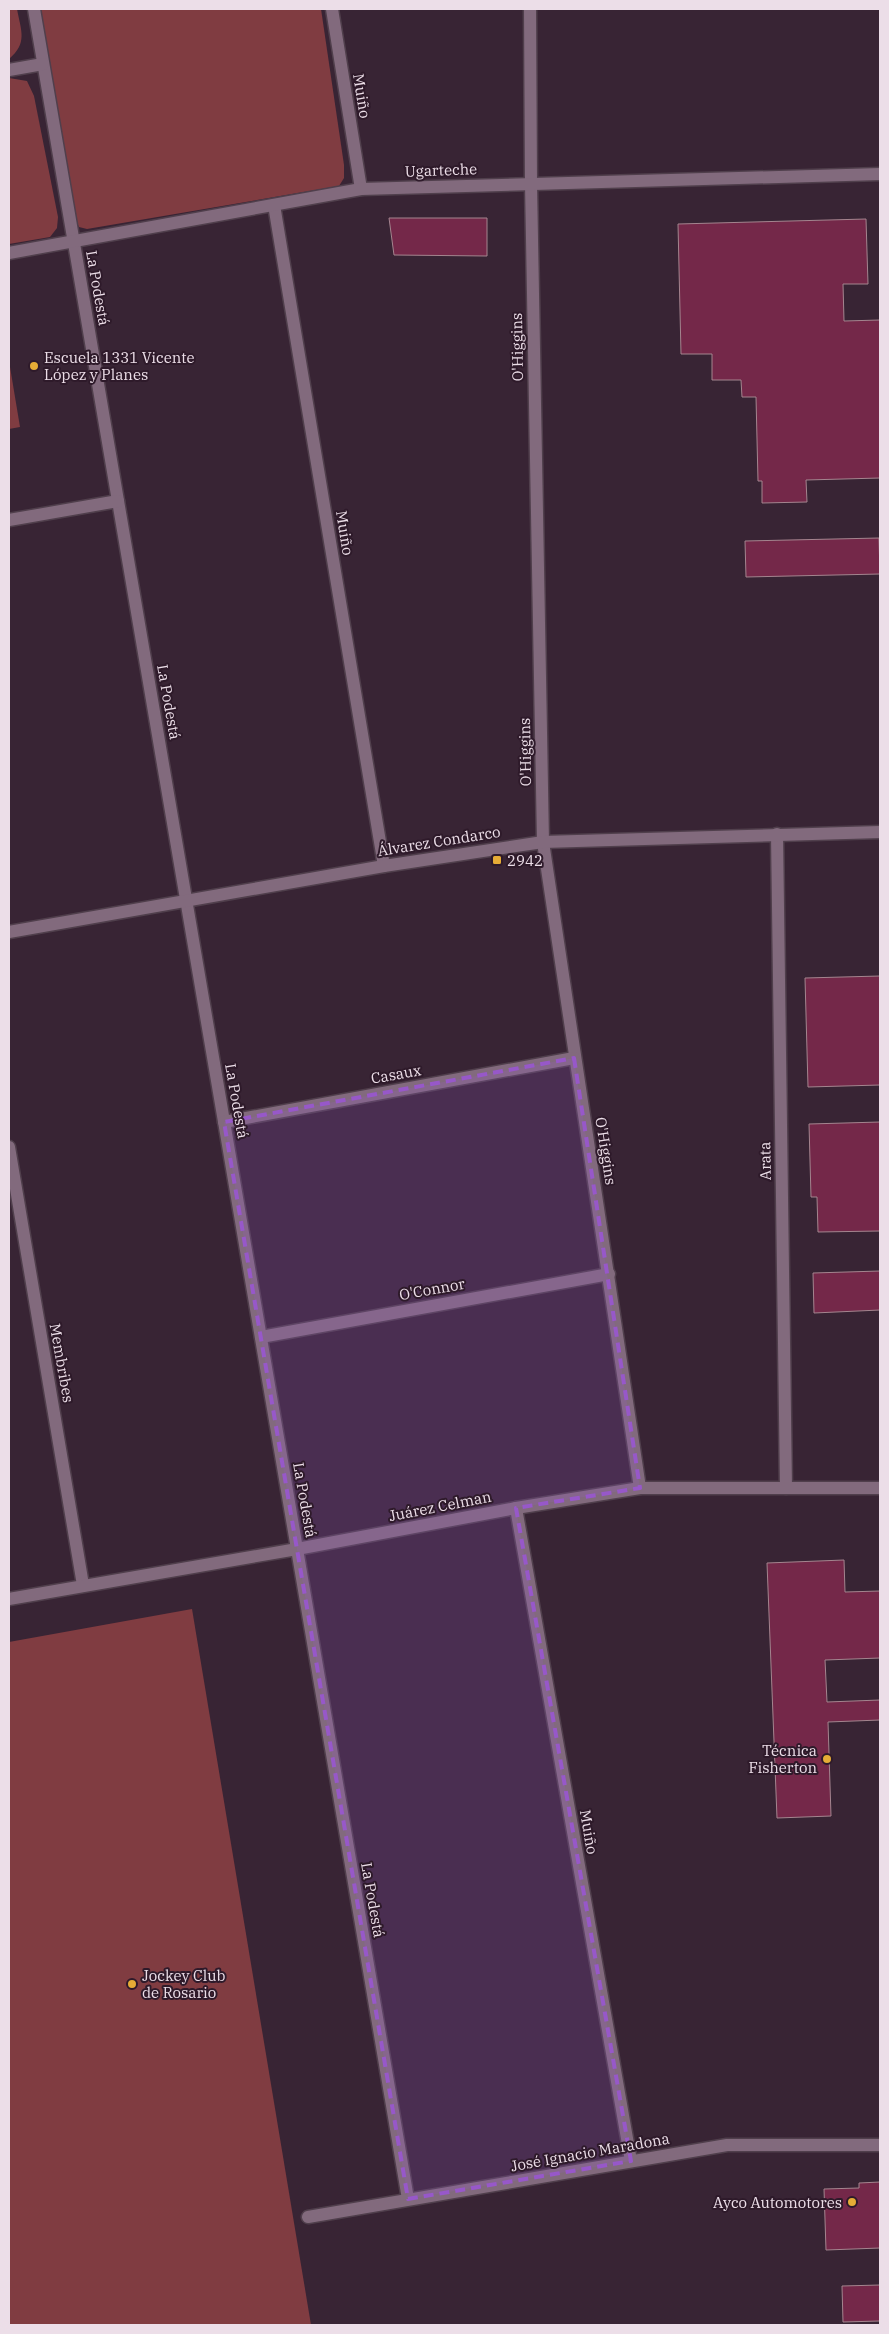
<svg xmlns="http://www.w3.org/2000/svg" width="889" height="2334" font-family="'IBM Plex Serif',serif">
  <style>
    .green { fill: #803c41 }
    .building { fill: #742849; stroke: #a4858f }
    .lines { fill: none; stroke-linecap: round; stroke-linejoin: round }
    .minor-casing { stroke: #503f4c; stroke-width: 15 }
    .minor { stroke: #826a7d; stroke-width: 12 }
    .marked { fill: #9758c9; fill-opacity: 0.2; stroke: #9758c9; stroke-width: 4; stroke-dasharray: 10 6; stroke-linejoin: round }
    .poi-dot { fill: #e6ac36; stroke: #2e1a2a; stroke-width: 2 }
    .labels { text-anchor: middle; dominant-baseline: central; stroke-width: 4; stroke-linejoin: round; paint-order: stroke }
    .street-label { font-size: 15px; fill: #ecdee8; stroke: #2e1a2a }
    .poi-label { font-size: 15px; fill: #ecdee8; stroke: #2e1a2a; text-anchor: start }
  </style>
  <rect width="100%" height="100%" fill="#382434"/>
  <g class="green">
    <path d="M9 9H17C21 31 28 43 9 59Z"/>
    <polygon points="40,9 321,9 344,165 344,178 339,186 87,229 79,227 74,217"/>
    <polygon points="9,78 27,81 34,96 58,217 57,228 50,237 9,244"/>
    <polygon points="9,361 20,427 9,429"/>
    <polygon points="192,1609 311,2325 9,2325 9,1642"/>
  </g>
  <g class="building">
    <polygon points="389,218 487,218 487,256 394,255"/>
    <polygon points="866,219 868,284 843,284 844,321 880,320 880,478 806,480 807,502 762,503 762,481 758,481 756,397 742,397 741,380 712,380 712,354 681,354 678,224"/>
    <polygon points="879,538 880,574 746,577 745,541"/>
    <polygon points="880,976 880,1085 808,1087 805,978"/>
    <polygon points="880,1122 880,1231 818,1232 817,1197 811,1197 809,1124"/>
    <polygon points="880,1271 880,1310 814,1313 813,1273"/>
    <polygon points="844,1560 845,1592 880,1591 880,1658 825,1660 827,1702 880,1700 880,1720 828,1722 831,1816 777,1818 767,1563"/>
    <polygon points="880,2182 880,2248 826,2250 824,2189 859,2188 859,2183"/>
    <polygon points="880,2285 880,2321 843,2322 842,2286"/>
  </g>
  <g class="lines">
    <g class="minor-casing">
      <g id="minor">
        <polyline points="34,9 408,2199"/>
        <polyline points="332,9 361,189"/>
        <polyline points="530,9 531,184 543,842 640,1488"/>
        <polyline points="9,70 43,64"/>
        <polyline points="274,205 384,866"/>
        <polyline points="9,253 361,189 880,174"/>
        <polyline points="9,520 118,501"/>
        <polyline points="777,834 786,1488"/>
        <polyline points="9,932 384,866 543,842 880,832"/>
        <polyline points="224,1122 574,1058"/>
        <polyline points="9,1147 83,1585"/>
        <polyline points="261,1337 609,1274"/>
        <polyline points="516,1508 631,2161"/>
        <polyline points="9,1599 297,1549 516,1508 640,1488 880,1488"/>
        <polyline points="308,2217 727,2145 880,2145"/>
      </g>
    </g>
    <use href="#minor" class="minor"/>
  </g>
  <path class="marked" d="M574 1058 640 1488 516 1508 631 2161 408 2199 224 1122Z"/>
  <g class="poi-dot">
    <circle cx="34" cy="366" r="5"/>
    <rect x="492" y="855" width="10" height="10" rx="2.5"/>
    <circle cx="827" cy="1759" r="5"/>
    <circle cx="132" cy="1984" r="5"/>
    <circle cx="852" cy="2202" r="5"/>
  </g>
  <g class="labels">
    <g class="street-label">
      <text transform="translate(362 96) rotate(81)">Muiño</text>
      <text transform="translate(441 170) rotate(-2)">Ugarteche</text>
      <text transform="translate(98 288) rotate(80)">La Podestá</text>
      <text transform="translate(517 347) rotate(-91)">O'Higgins</text>
      <text transform="translate(345 533) rotate(81)">Muiño</text>
      <text transform="translate(169 702) rotate(80)">La Podestá</text>
      <text transform="translate(525 752) rotate(-91)">O'Higgins</text>
      <text transform="translate(439 841) rotate(-9)">Álvarez Condarco</text>
      <text transform="translate(396 1074) rotate(-10)">Casaux</text>
      <text transform="translate(237 1101) rotate(80)">La Podestá</text>
      <text transform="translate(606 1151) rotate(81)">O'Higgins</text>
      <text transform="translate(765 1161) rotate(-91)">Arata</text>
      <text transform="translate(432 1289) rotate(-10)">O'Connor</text>
      <text transform="translate(62 1363) rotate(80)">Membribes</text>
      <text transform="translate(305 1500) rotate(80)">La Podestá</text>
      <text transform="translate(440 1506) rotate(-11)">Juárez Celman</text>
      <text transform="translate(589 1832) rotate(80)">Muiño</text>
      <text transform="translate(373 1900) rotate(80)">La Podestá</text>
      <text transform="translate(590 2152) rotate(-10)">José Ignacio Maradona</text>
    </g>
    <g class="poi-label">
      <text x="44" y="357">Escuela 1331 Vicente<tspan x="44" dy="17">López y Planes</tspan></text>
      <text x="507" y="860">2942</text>
      <text x="817" y="1750" text-anchor="end">Técnica<tspan x="817" dy="17">Fisherton</tspan></text>
      <text x="142" y="1975">Jockey Club<tspan x="142" dy="17">de Rosario</tspan></text>
      <text x="842" y="2202" text-anchor="end">Ayco Automotores</text>
    </g>
  </g>
  <rect width="889" height="2334" fill="none" stroke="#ecdee8" stroke-width="20"/>
</svg>
